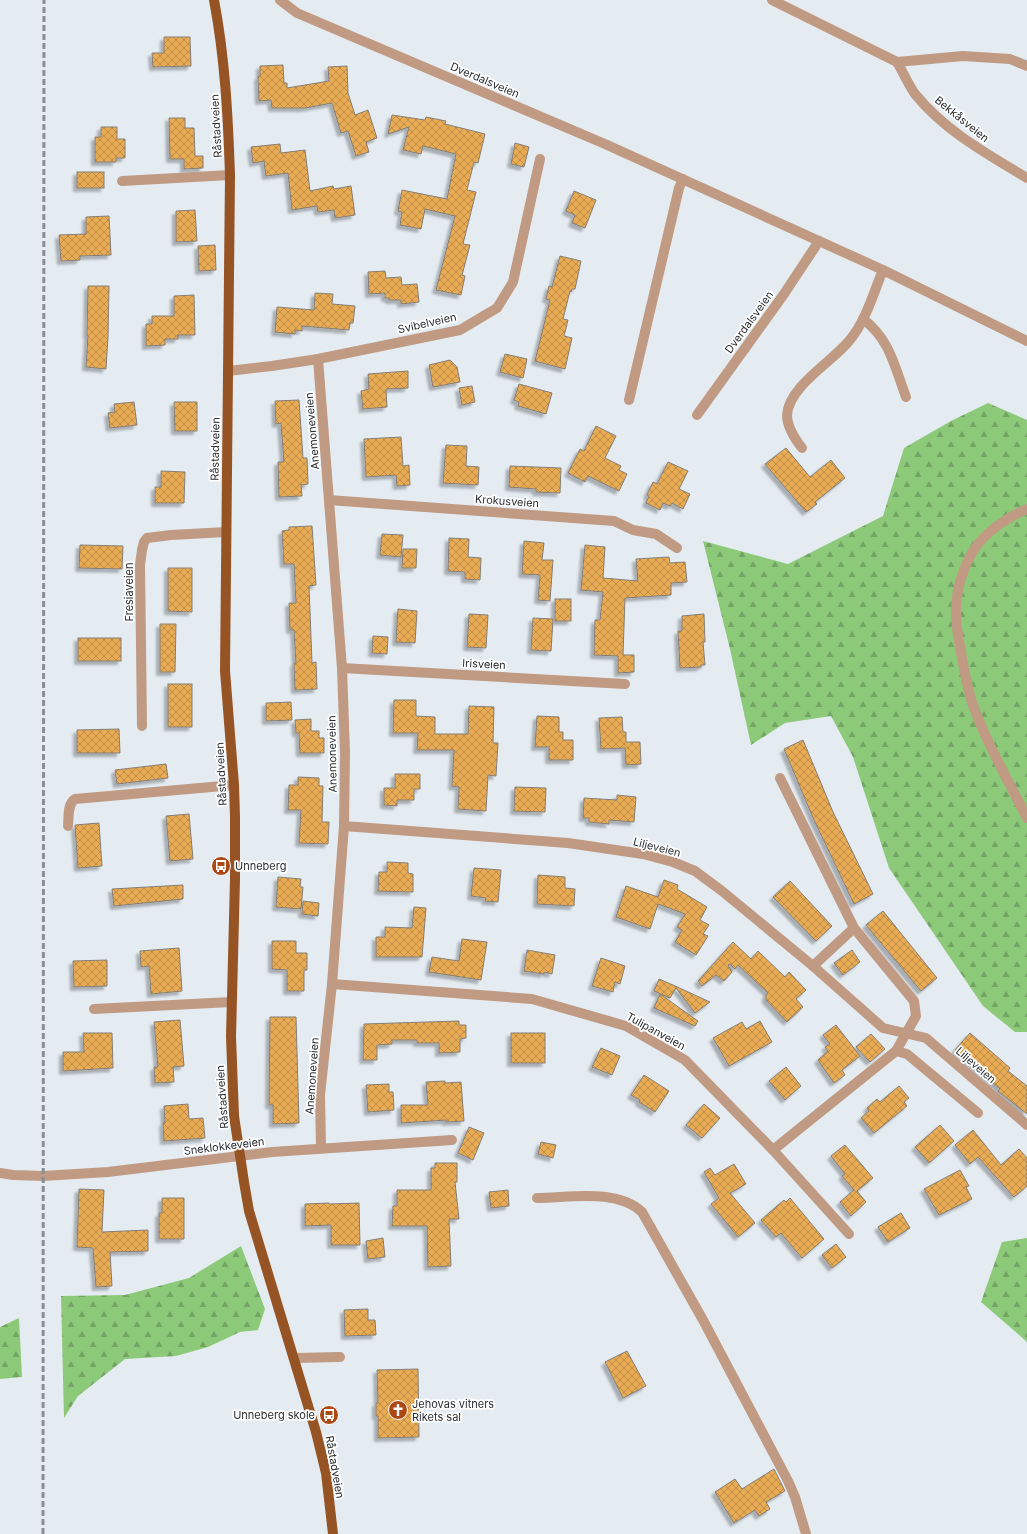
<svg xmlns="http://www.w3.org/2000/svg" width="1027" height="1534" font-family="Inter,sans-serif">
  <style>
    .forest { fill: url(#forest-firs) }
    .building { fill: url(#building-cross-hatch); stroke: #847e77; filter: url(#shadow) }
    .lines { fill: none; stroke-linecap: round; stroke-linejoin: round }
    .minor { stroke: #c09a82; stroke-width: 10 }
    .major { stroke: #965425; stroke-width: 10 }
    .rail { stroke: #898f93; stroke-width: 3; stroke-dasharray: 6 3; stroke-linecap: butt }
    .labels { text-anchor: middle; dominant-baseline: central; stroke-width: 3.5; stroke-linejoin: round; paint-order: stroke }
    .street-label { font-size: 11px; fill: #2b2e31; stroke: #fff }
    .poi-label { font-size: 11px; fill: #2b2e31; stroke: #fff; text-anchor: start }
  </style>
  <defs>
    <pattern id="forest-firs" width="22" height="20" patternUnits="userSpaceOnUse"><rect width="22" height="20" fill="#8cc979"/><path d="M5 1l3.5 6h-7zM16 11l3.5 6h-7z" fill="#73a464"/></pattern>
    <pattern id="building-cross-hatch" width="8" height="8" patternUnits="userSpaceOnUse"><rect width="8" height="8" fill="#e9ac55"/><path d="M0 0l8 8M0 8l8-8" fill="none" stroke="#bd8c47"/></pattern>
    <filter id="shadow"><feDropShadow dx="-3.5" dy="3.5" stdDeviation="1" flood-color="#0004"/></filter>
  </defs>
  <rect width="100%" height="100%" fill="#e4ecf2"/>
  <g class="forest">
    <polygon points="988,403 1027,420 1027,1032 1015,1032 983,1006 889,868 853,757 831,716 785,723 751,745 730,649 703,541 788,564 883,516 904,448 951,421"/>
    <polygon points="1027,1238 1027,1343 1026,1341 981,1302 1002,1242"/>
    <polygon points="241,1246 265,1309 258,1330 240,1332 208,1347 176,1356 125,1359 78,1396 64,1418 61,1296 125,1295 189,1278"/>
    <polygon points="19,1318 22,1377 0,1379 0,1327"/>
  </g>
  <g class="building">
    <polygon points="164,37 190,37 191,66 153,67 152,53 164,53"/>
    <polygon points="283,65 284,83 287,83 287,88 329,81 328,67 347,66 348,93 355,115 368,110 377,138 366,142 369,152 356,156 348,131 341,133 332,103 305,108 272,108 271,100 259,101 258,77 260,76 260,66"/>
    <polygon points="392,115 425,120 426,117 446,121 445,124 485,134 478,163 474,162 467,190 476,192 463,244 470,245 462,275 465,276 461,295 436,290 455,216 425,209 421,229 400,225 402,212 398,211 402,190 447,199 456,154 423,146 421,154 403,150 409,127 388,134"/>
    <polygon points="169,118 185,118 185,128 194,128 195,156 203,156 203,168 184,169 184,159 170,159"/>
    <polygon points="101,127 117,127 117,139 125,139 125,158 116,158 116,162 95,162 95,137 101,137"/>
    <polygon points="515,143 529,147 524,167 511,164"/>
    <polygon points="280,144 281,153 305,150 310,191 333,186 334,189 351,186 355,215 335,218 334,210 318,212 317,206 292,210 288,173 266,176 264,161 253,163 251,147"/>
    <rect x="77" y="172" width="27" height="16"/>
    <polygon points="574,191 596,200 585,228 572,223 575,215 566,211"/>
    <polygon points="195,210 197,241 176,242 176,211"/>
    <polygon points="109,216 111,255 80,256 80,260 61,261 59,235 86,234 86,217"/>
    <polygon points="215,245 216,270 199,271 198,246"/>
    <polygon points="560,256 581,261 575,289 572,289 571,292 570,291 563,319 568,320 564,336 572,338 565,369 535,361 550,300 546,299 549,286 552,287"/>
    <polygon points="385,271 386,278 401,277 402,285 417,284 419,302 401,304 401,300 389,300 389,298 385,298 385,293 369,294 368,272"/>
    <polygon points="88,286 109,286 108,337 106,369 86,367 88,335 87,335"/>
    <polygon points="315,293 333,294 332,304 355,306 353,323 350,323 349,330 302,326 302,331 295,330 295,334 275,332 277,307 314,310"/>
    <polygon points="194,295 195,335 178,335 178,339 165,339 165,345 146,346 146,324 152,324 152,316 174,316 174,296"/>
    <polygon points="505,354 527,359 523,378 500,372"/>
    <polygon points="450,360 457,367 460,382 433,387 429,365"/>
    <polygon points="408,371 408,388 386,389 387,407 363,409 361,391 369,389 368,374"/>
    <polygon points="519,384 552,393 546,414 518,406 519,402 514,400"/>
    <polygon points="472,386 475,402 462,405 459,388"/>
    <polygon points="299,400 303,458 307,458 308,484 301,485 302,496 279,497 278,462 284,462 281,423 276,424 275,401"/>
    <polygon points="134,402 137,425 110,428 108,413 115,412 114,404"/>
    <polygon points="174,402 197,402 197,431 175,431"/>
    <polygon points="596,426 616,436 605,458 621,466 619,470 627,474 619,491 588,476 585,482 568,473 580,449 584,451"/>
    <polygon points="401,437 403,466 409,465 410,485 397,486 396,475 366,477 364,439"/>
    <polygon points="446,445 467,446 466,466 479,467 478,485 443,483"/>
    <polygon points="786,448 810,477 831,460 845,478 815,502 817,504 806,512 765,464"/>
    <polygon points="668,462 688,471 679,489 690,494 683,509 672,503 670,506 663,503 660,510 646,503 649,496 647,495 653,482 657,484"/>
    <polygon points="510,466 561,468 560,493 536,492 536,489 509,487"/>
    <polygon points="161,471 185,472 184,503 155,503 155,487 161,487"/>
    <polygon points="312,526 316,585 309,586 312,663 316,662 317,689 295,690 294,663 296,663 294,630 290,630 289,603 296,603 294,564 284,564 282,531 289,530 289,527"/>
    <polygon points="382,534 403,535 401,557 380,555"/>
    <polygon points="449,538 469,539 468,557 481,558 480,580 465,579 465,572 448,571"/>
    <polygon points="524,541 544,543 542,560 553,560 550,601 538,600 540,575 522,574"/>
    <polygon points="80,545 123,546 122,569 79,568"/>
    <polygon points="585,545 605,547 603,578 638,581 636,559 669,557 670,563 685,562 687,582 671,583 671,595 625,598 623,655 634,655 634,672 618,673 618,656 594,655 595,620 600,620 603,592 581,590"/>
    <polygon points="403,549 417,549 416,568 402,568"/>
    <polygon points="168,568 192,568 192,612 168,611"/>
    <rect x="555" y="599" width="16" height="22"/>
    <polygon points="398,609 417,611 415,643 396,642"/>
    <polygon points="469,614 488,615 486,648 467,647"/>
    <polygon points="704,614 705,642 703,642 705,665 701,665 701,667 680,668 678,631 682,631 682,616"/>
    <polygon points="533,618 553,619 551,651 531,650"/>
    <polygon points="160,624 176,624 175,672 160,672"/>
    <polygon points="373,636 388,637 387,654 372,653"/>
    <rect x="78" y="638" width="43" height="23"/>
    <rect x="168" y="684" width="24" height="43"/>
    <polygon points="394,700 416,700 416,716 435,717 435,734 468,734 469,706 494,707 493,743 498,743 496,776 488,775 486,811 458,809 459,787 452,786 454,750 417,750 418,733 393,733"/>
    <polygon points="291,702 292,720 266,721 266,703"/>
    <polygon points="537,716 559,717 559,732 563,732 563,740 573,740 573,760 549,760 549,747 535,747"/>
    <polygon points="622,717 623,732 626,732 626,742 640,742 641,764 626,765 625,748 601,749 599,718"/>
    <polygon points="311,719 311,731 319,731 319,738 324,738 324,753 300,753 299,733 296,733 295,720"/>
    <polygon points="119,729 120,753 77,753 77,730"/>
    <polygon points="803,740 833,812 873,894 854,904 814,820 784,749"/>
    <polygon points="166,764 168,778 117,784 115,770"/>
    <polygon points="395,774 420,774 420,789 414,789 414,800 397,800 397,806 384,805 384,788 395,788"/>
    <polygon points="298,777 319,778 319,786 323,786 322,822 329,822 328,844 299,843 301,810 288,810 289,785 298,785"/>
    <polygon points="515,787 546,788 545,812 514,811"/>
    <polygon points="617,795 636,797 634,822 609,820 609,824 589,822 589,818 583,818 584,798 617,800"/>
    <polygon points="189,814 193,859 170,861 166,816"/>
    <polygon points="99,823 102,866 78,868 75,825"/>
    <polygon points="387,862 408,863 408,873 413,874 413,892 378,891 379,872 387,872"/>
    <polygon points="474,868 501,870 498,902 485,901 486,898 471,896"/>
    <polygon points="538,875 565,877 565,888 575,889 574,906 537,904"/>
    <polygon points="278,877 301,879 300,887 303,887 301,909 276,907"/>
    <polygon points="664,880 678,885 677,889 707,907 700,920 709,925 703,934 708,936 696,955 675,942 682,930 677,927 685,914 658,904 650,929 616,917 626,886 658,897"/>
    <polygon points="790,881 832,926 816,941 773,897"/>
    <polygon points="183,885 183,899 114,906 112,889"/>
    <polygon points="303,901 319,903 318,916 302,914"/>
    <polygon points="414,907 426,908 422,957 376,957 376,937 385,937 385,927 412,928"/>
    <polygon points="883,911 937,978 921,991 866,925"/>
    <polygon points="462,939 487,942 481,980 429,972 432,957 459,961"/>
    <polygon points="272,941 296,941 296,953 307,953 307,970 304,970 304,991 287,991 287,970 272,969"/>
    <polygon points="733,942 751,959 758,951 785,977 789,972 806,990 796,999 803,1007 787,1022 766,1000 766,995 768,993 738,965 735,969 730,964 728,965 732,972 724,981 716,975 702,986 698,981"/>
    <polygon points="179,948 182,991 151,994 149,966 141,967 140,951"/>
    <polygon points="527,950 555,955 552,974 544,972 544,974 524,971"/>
    <polygon points="852,950 860,962 843,975 834,963"/>
    <polygon points="601,958 625,966 620,984 615,982 613,992 592,986"/>
    <polygon points="107,960 107,986 74,987 73,961"/>
    <polygon points="659,979 673,985 710,1002 695,1013 676,988 670,998 654,991"/>
    <polygon points="660,994 698,1021 695,1026 654,1008"/>
    <polygon points="270,1017 296,1017 299,1123 273,1124 273,1105 269,1105"/>
    <polygon points="180,1020 184,1066 173,1067 174,1082 155,1083 154,1067 158,1067 154,1022"/>
    <polygon points="459,1021 459,1025 466,1025 466,1038 460,1039 460,1052 439,1053 439,1043 417,1043 417,1040 392,1040 392,1044 377,1045 377,1060 363,1060 364,1024"/>
    <polygon points="760,1021 772,1042 729,1066 713,1038 742,1022 746,1029"/>
    <polygon points="836,1025 860,1056 842,1070 845,1075 834,1083 818,1060 828,1051 825,1047 830,1044 823,1035"/>
    <polygon points="83,1033 112,1033 113,1068 63,1071 63,1052 84,1052"/>
    <rect x="511" y="1033" width="34" height="30"/>
    <polygon points="970,1033 1010,1068 1008,1071 1027,1086 1027,1114 998,1091 1000,1089 955,1050"/>
    <polygon points="871,1034 885,1049 870,1062 856,1047"/>
    <polygon points="601,1048 620,1056 612,1075 592,1067"/>
    <polygon points="786,1067 801,1086 785,1100 769,1081"/>
    <polygon points="644,1075 669,1091 655,1112 639,1102 640,1100 631,1095"/>
    <polygon points="445,1081 445,1083 461,1082 464,1121 446,1122 446,1120 401,1123 401,1105 428,1105 426,1082"/>
    <polygon points="389,1084 389,1092 393,1092 394,1110 368,1112 366,1085"/>
    <polygon points="899,1086 909,1098 904,1102 907,1106 874,1133 861,1118 869,1111 867,1108 877,1099 880,1102"/>
    <polygon points="188,1104 189,1119 203,1118 205,1138 164,1141 163,1123 165,1122 164,1106"/>
    <polygon points="704,1104 720,1118 702,1138 686,1125"/>
    <polygon points="940,1125 954,1141 929,1163 915,1147"/>
    <polygon points="469,1127 484,1133 473,1160 458,1153"/>
    <polygon points="973,1130 1001,1165 1019,1149 1027,1158 1027,1186 1014,1197 978,1157 970,1164 955,1145"/>
    <polygon points="541,1142 556,1145 553,1158 538,1154"/>
    <polygon points="845,1145 873,1178 857,1191 866,1202 851,1216 840,1202 854,1190 842,1176 845,1174 831,1156"/>
    <polygon points="435,1163 457,1163 457,1182 455,1182 459,1219 449,1219 451,1266 428,1267 427,1226 392,1226 393,1206 397,1206 397,1190 431,1190 431,1168 435,1168"/>
    <polygon points="734,1164 746,1184 730,1193 755,1223 738,1237 711,1204 719,1198 704,1172 710,1168 715,1175"/>
    <polygon points="960,1170 969,1186 966,1187 972,1199 939,1215 924,1189"/>
    <polygon points="79,1189 104,1190 102,1232 148,1230 148,1251 110,1252 112,1286 96,1287 93,1248 77,1247"/>
    <polygon points="508,1190 509,1206 491,1208 489,1192"/>
    <polygon points="162,1198 184,1198 184,1239 159,1239 159,1213 162,1213"/>
    <polygon points="790,1198 824,1239 802,1258 781,1233 776,1237 761,1220 784,1200 786,1202"/>
    <polygon points="329,1203 329,1204 359,1203 360,1245 331,1245 331,1225 305,1226 305,1204"/>
    <polygon points="901,1213 910,1228 888,1242 878,1227"/>
    <polygon points="383,1238 385,1257 368,1259 366,1241"/>
    <polygon points="836,1244 846,1257 832,1268 822,1255"/>
    <polygon points="368,1309 368,1320 375,1320 376,1335 345,1336 344,1310"/>
    <polygon points="627,1351 646,1386 623,1398 605,1362"/>
    <polygon points="418,1369 419,1437 378,1438 378,1416 376,1416 376,1403 378,1403 377,1370"/>
    <polygon points="774,1469 785,1491 766,1502 770,1509 759,1516 755,1510 734,1523 715,1492 735,1479 742,1489"/>
  </g>
  <g class="lines">
    <g class="minor">
      <polyline points="280,0 297,13 605,144 883,270 1027,341"/>
      <polyline points="772,0 897,62 963,56 1010,59 1027,66"/>
      <path d="M897 62C903 72 908 84 915 94 945 131 987 154 1027 178"/>
      <polyline points="122,181 230,175"/>
      <path d="M863 319C890 339 895 368 906 397"/>
      <polyline points="318,359 342,668 345,753 344,826 332,984 320,1095 321,1148"/>
      <polyline points="228,371 272,366 318,359 460,330 497,308 513,282 540,159"/>
      <polyline points="629,400 679,188 683,179"/>
      <polyline points="697,415 784,294 819,241"/>
      <path d="M802 448C795 439 787 427 787 415 789 386 832 362 849 341 866 321 873 294 883 270"/>
      <polyline points="329,500 614,521 633,530 656,534 677,548"/>
      <path d="M1027 509C1010 516 990 529 978 544 965 561 957 586 956 607 955 624 959 641 962 658 965 675 968 692 974 708 988 746 1009 782 1027 818"/>
      <polyline points="342,668 625,684"/>
      <polyline points="142,726 140,565 142,550 144,542 147,538 171,535 226,532"/>
      <path d="M68 826C69 817 67 804 75 799L234 785"/>
      <polyline points="344,826 568,843 643,854 673,862 695,871 722,891 813,966 883,1028 926,1038 1027,1125"/>
      <polyline points="813,966 854,928"/>
      <polyline points="332,984 532,999 626,1026 685,1060 773,1150 849,1234"/>
      <polyline points="94,1009 231,1002"/>
      <polyline points="896,1051 907,1054 978,1113"/>
      <polyline points="773,1150 896,1051 916,1016 914,1001 854,928 780,778"/>
      <polyline points="0,1173 13,1175 43,1176 108,1172 272,1152 452,1140"/>
      <path d="M537 1198C569 1198 616 1188 642 1212L703 1320 788 1481 795 1497 806 1534"/>
      <polyline points="294,1358 340,1357"/>
    </g>
    <path class="major" d="M214 0C225 58 228 116 230 175L225 671 234 785 235 817V879L231 1037 234 1116 244 1182 249 1211 316 1432 326 1473 333 1534"/>
    <polyline class="rail" points="43,1534 44,0"/>
  </g>
  <defs>
    <g id="bus-disc" transform="scale(1)"><circle r="9.5" fill="#ac4813" stroke="#fff"/><path d="M-5-6H5V4H4V6H2V4H-2V6H-4V4H-5ZM-3.5-4V0h7V-4ZM-3.5 1.2v1.5H-2V1.2ZM2 1.2v1.5H3.5V1.2Z" fill="#fff"/></g>
    <g id="church-disc" transform="scale(1)"><circle r="9.5" fill="#ac4813" stroke="#fff"/><path d="M-1.2-6h2.4v3.5h3.3v2.4h-3.3V6h-2.4V-.1h-3.3v-2.4h3.3Z" fill="#fff"/></g>
  </defs>
  <g fill-rule="evenodd">
    <use href="#bus-disc" x="221" y="866"/>
    <use href="#church-disc" x="398" y="1410"/>
    <use href="#bus-disc" x="329" y="1415"/>
  </g>
  <g class="labels">
    <g class="street-label">
      <text transform="translate(485 80) rotate(23)">Dverdalsveien</text>
      <text transform="translate(962 119) rotate(39)">Bekkåsveien</text>
      <text transform="translate(216 126) rotate(-93)">Råstadveien</text>
      <text transform="translate(749 322) rotate(-54)">Dverdalsveien</text>
      <text transform="translate(427 323) rotate(-13)">Svibelveien</text>
      <text transform="translate(312 431) rotate(-95)">Anemoneveien</text>
      <text transform="translate(215 449) rotate(-89)">Råstadveien</text>
      <text transform="translate(507 501) rotate(4)">Krokusveien</text>
      <text transform="translate(129 592) rotate(-90)">Fresiaveien</text>
      <text transform="translate(484 664) rotate(3)">Irisveien</text>
      <text transform="translate(332 754) rotate(-91)">Anemoneveien</text>
      <text transform="translate(221 774) rotate(-93)">Råstadveien</text>
      <text transform="translate(657 847) rotate(14)">Liljeveien</text>
      <text transform="translate(656 1031) rotate(29)">Tulipanveien</text>
      <text transform="translate(976 1065) rotate(41)">Liljeveien</text>
      <text transform="translate(312 1076) rotate(-86)">Anemoneveien</text>
      <text transform="translate(222 1097) rotate(-94)">Råstadveien</text>
      <text transform="translate(224 1146) rotate(-7)">Sneklokkeveien</text>
      <text transform="translate(335 1467) rotate(80)">Råstadveien</text>
    </g>
    <g class="poi-label">
      <text x="235" y="866">Unneberg</text>
      <text x="412" y="1404">Jehovas vitners<tspan x="412" dy="13">Rikets sal</tspan></text>
      <text x="315" y="1415" text-anchor="end">Unneberg skole</text>
    </g>
  </g>
</svg>
